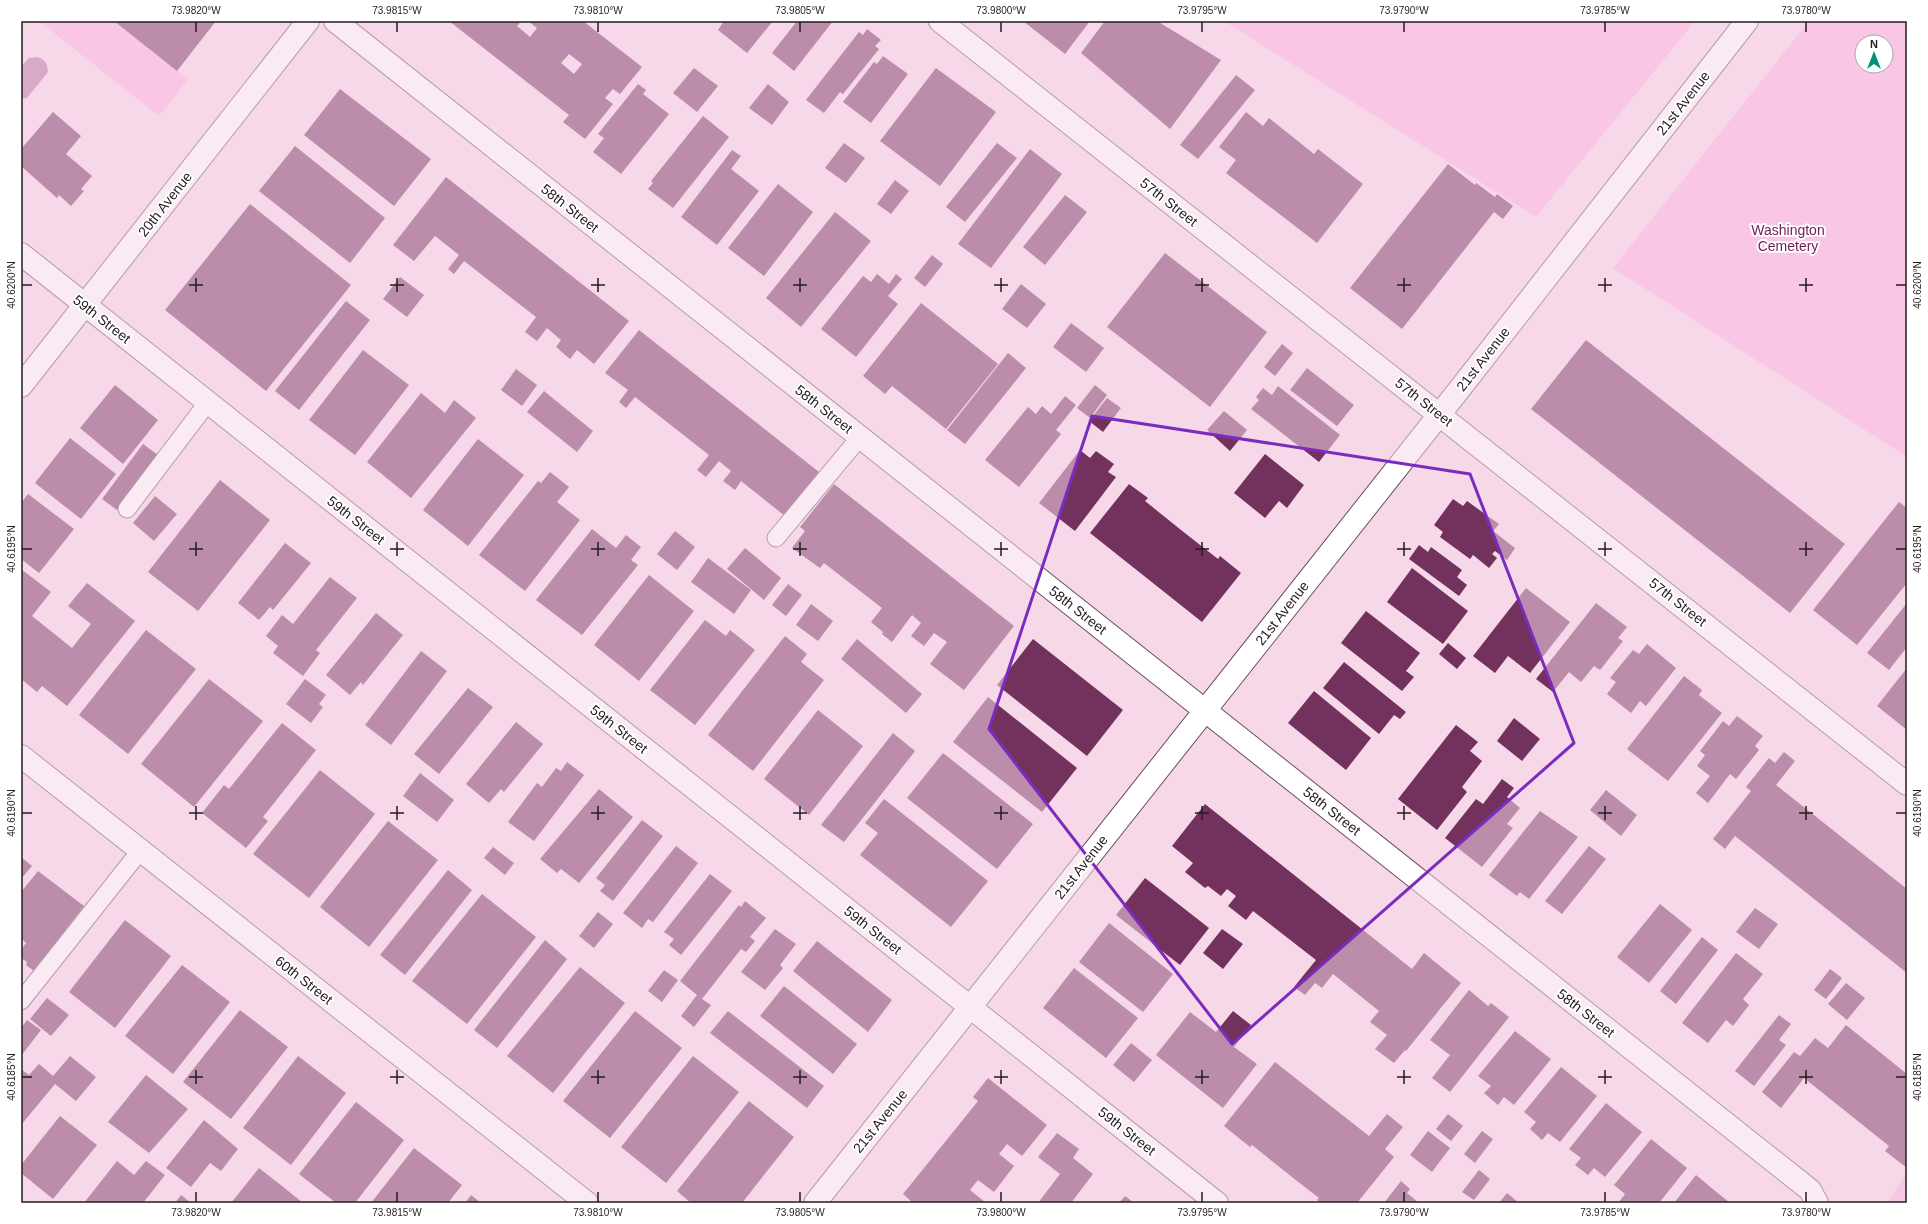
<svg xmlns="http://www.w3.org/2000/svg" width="1928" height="1224" font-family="Arial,sans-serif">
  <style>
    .green { fill: #fcb0df; fill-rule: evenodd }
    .water { fill: #b76f9d }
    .building { fill: #73315d; fill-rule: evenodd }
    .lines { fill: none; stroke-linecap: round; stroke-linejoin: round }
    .service-casing { stroke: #6a5060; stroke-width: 19 }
    .minor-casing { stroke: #6a5060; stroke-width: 24 }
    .tertiary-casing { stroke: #6a5060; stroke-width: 24 }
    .service { stroke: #fff; stroke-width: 17 }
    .minor { stroke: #fff; stroke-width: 22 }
    .tertiary { stroke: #fff; stroke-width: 22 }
    .marked { fill: none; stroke: #7b2cbf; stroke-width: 3; stroke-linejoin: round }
    .ticks { fill: none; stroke: #251b21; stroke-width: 1.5 }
    .labels { text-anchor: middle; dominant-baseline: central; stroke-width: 4; stroke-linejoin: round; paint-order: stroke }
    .street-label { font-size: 14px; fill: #251b21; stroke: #fff }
    .park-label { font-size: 14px; fill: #721b59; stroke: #fff }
    .neatline { fill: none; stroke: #251b21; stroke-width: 1.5 }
    .ticks-label { font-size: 10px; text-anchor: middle; fill: #251b21 }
  </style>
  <rect width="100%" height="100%" fill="#f6d8e9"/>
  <g class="green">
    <polygon points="39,21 114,21 188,79 159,116"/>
    <polygon points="1224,21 1695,21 1536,217"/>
    <path d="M1809 21H1907V457L1613 268ZM1862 42H1886V66H1862Z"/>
    <polygon points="1907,1172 1907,1203 1887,1203"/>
  </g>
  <path class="water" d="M38 57C46 60 47 64 48 72L27 98 21 99V67L29 58Z"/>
  <g class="building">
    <polygon points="114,21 216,21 177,71"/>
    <path d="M449 21H521L517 26 530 37 537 28 528 21H583L642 67 620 94 613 89 605 98 613 104 585 139 563 122 569 115ZM569 54 582 64 574 74 561 63Z"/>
    <polygon points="724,21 773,21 747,53 718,30"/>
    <polygon points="797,21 833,21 794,71 772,53"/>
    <polygon points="1023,21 1090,21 1065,54"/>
    <polygon points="1105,21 1157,21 1221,60 1170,129 1081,53"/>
    <polygon points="867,29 881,40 875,46 879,49 843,94 840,92 824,113 806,100 859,32 863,35"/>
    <polygon points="883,56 908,74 871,123 843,102 874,62 877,64"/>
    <polygon points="694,68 718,86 697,112 673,93"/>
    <polygon points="936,68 996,112 940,186 880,141"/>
    <polygon points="1236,75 1255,90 1198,159 1180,145"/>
    <polygon points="638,84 646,90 643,94 669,114 621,174 593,152 604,138 598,134"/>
    <polygon points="768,84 789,102 772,125 749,108"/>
    <polygon points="340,89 431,159 394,206 304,135"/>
    <polygon points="53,112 81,136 66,154 92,176 81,189 84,191 71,206 59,195 57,198 21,166 21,149"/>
    <polygon points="1246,112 1263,126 1269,118 1314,154 1318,149 1363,184 1317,243 1226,173 1236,160 1219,147"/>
    <polygon points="703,116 729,137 673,208 648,189 653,183 651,181"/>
    <polygon points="844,143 865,158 846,183 825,168"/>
    <polygon points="997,143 1017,158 965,222 946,207"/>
    <polygon points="295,146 385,218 350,263 259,191"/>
    <polygon points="1030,149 1062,174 991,268 958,244"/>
    <polygon points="732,150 741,156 731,169 759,191 717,245 681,217"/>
    <polygon points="1448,164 1475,185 1476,183 1495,197 1497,194 1513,206 1503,219 1494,212 1402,329 1350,288"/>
    <polygon points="446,177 629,321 594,364 577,350 570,359 556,347 561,340 547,328 537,341 525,332 536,317 464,261 454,274 448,269 459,255 435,236 414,261 393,245"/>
    <polygon points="895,180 909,191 891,214 877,204"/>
    <polygon points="778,184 813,212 764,276 728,248"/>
    <polygon points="1065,195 1087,212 1045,265 1023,247"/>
    <polygon points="250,204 351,285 266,391 165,310"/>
    <polygon points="835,212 871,241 801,327 766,298"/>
    <polygon points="1165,253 1267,332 1210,407 1107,327"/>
    <polygon points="932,255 943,264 925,287 914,278"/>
    <polygon points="877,274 889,284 896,274 902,279 888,296 898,304 856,357 821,329 863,276 871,282"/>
    <polygon points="400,277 424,295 407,317 383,299"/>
    <polygon points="1021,284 1046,304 1027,328 1002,309"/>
    <polygon points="346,301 370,320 299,410 275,391"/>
    <polygon points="921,303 998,364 946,429 892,386 885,394 863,376"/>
    <polygon points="1071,323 1104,348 1086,372 1053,347"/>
    <polygon points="639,330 819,472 785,516 741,481 735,490 723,481 731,471 719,461 706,477 697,470 709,455 635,397 626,408 619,402 628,390 605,373"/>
    <polygon points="1586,340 1845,544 1790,613 1531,409"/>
    <polygon points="1282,344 1293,353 1275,376 1264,367"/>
    <polygon points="363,350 409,385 355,455 309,420"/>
    <polygon points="1008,353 1026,368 965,444 947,430"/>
    <polygon points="1307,368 1354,405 1337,426 1290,390"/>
    <polygon points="516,369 537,385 522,406 501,390"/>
    <polygon points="115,385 158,420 123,464 80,428"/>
    <polygon points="1095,385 1107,395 1090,418 1077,408"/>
    <polygon points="1278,386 1340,435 1319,462 1251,409 1259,400 1256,397 1263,388 1272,395"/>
    <polygon points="544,391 593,431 577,452 527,412"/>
    <polygon points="421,393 445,413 454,400 476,418 411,498 367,462"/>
    <polygon points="1065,396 1076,405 1056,430 1061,434 1019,487 985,460 1028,407 1036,414 1042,406 1051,414"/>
    <polygon points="1107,398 1121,408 1103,432 1089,421"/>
    <polygon points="1224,411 1247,430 1230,451 1207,430"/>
    <polygon points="70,438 116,474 81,519 35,483"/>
    <polygon points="478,439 524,475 468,546 423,510"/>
    <polygon points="143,444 158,455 117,510 102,499"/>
    <polygon points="1080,450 1090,458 1096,451 1114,464 1108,472 1116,477 1075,531 1039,503"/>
    <polygon points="1265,454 1304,485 1287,508 1279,501 1265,518 1234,493"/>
    <polygon points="550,472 569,487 557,502 580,520 525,591 479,555 538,481 541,483"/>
    <polygon points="220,480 270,520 198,611 148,572"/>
    <polygon points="834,484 1014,626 964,690 930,664 947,642 934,633 924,646 911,636 921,623 912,615 892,642 882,634 883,632 871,622 882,608 824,563 820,568 792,548 805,531 800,527"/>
    <polygon points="1129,484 1148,498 1145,501 1181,530 1218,559 1220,556 1241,573 1202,622 1090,533"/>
    <polygon points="28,494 74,529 39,573 21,559 21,503"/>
    <polygon points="155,496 177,514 154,541 133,523"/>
    <polygon points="1453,499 1463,506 1467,501 1499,524 1493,531 1515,548 1507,560 1495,551 1492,554 1497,558 1489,568 1473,555 1470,559 1440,537 1443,532 1434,525"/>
    <polygon points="1899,502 1907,508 1907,583 1857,645 1813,610"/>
    <polygon points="592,529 616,548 626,535 641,547 631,560 638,565 582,635 536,600"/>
    <polygon points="675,531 695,547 677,570 657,554"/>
    <polygon points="285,543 311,563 273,610 270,607 259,620 238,603"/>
    <polygon points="1419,545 1428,552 1431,547 1462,570 1457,577 1467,585 1459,596 1409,559"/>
    <polygon points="745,548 781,578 764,600 727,569"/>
    <polygon points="708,558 751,590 734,614 691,582"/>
    <polygon points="1412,568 1468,611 1443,644 1387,602"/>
    <polygon points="21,569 51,592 32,616 72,648 91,624 68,606 87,583 135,621 67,706 42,686 37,692 21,679"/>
    <polygon points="649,575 694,611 639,681 594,645"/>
    <polygon points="330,577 357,598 316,650 320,653 303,676 273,653 278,646 266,636 282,615 293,624"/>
    <polygon points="788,584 802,595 786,616 772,605"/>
    <polygon points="1526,588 1570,622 1530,673 1508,656 1495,673 1473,656"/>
    <polygon points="1596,603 1627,627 1618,638 1623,641 1600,670 1594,666 1581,682 1569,672 1553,692 1536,679"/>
    <polygon points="1907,603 1907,647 1889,670 1867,653"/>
    <polygon points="811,604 833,621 818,641 796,625"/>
    <polygon points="1366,611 1420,653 1406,671 1414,677 1402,691 1341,643"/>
    <polygon points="376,613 403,635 363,685 361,682 350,695 326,675"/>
    <polygon points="705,620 726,636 730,630 755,650 695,725 650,690"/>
    <polygon points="146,630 196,669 128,754 79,715"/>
    <polygon points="785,636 807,654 801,662 824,680 753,771 708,735"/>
    <polygon points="857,639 922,694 906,713 841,659"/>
    <polygon points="1033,639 1123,710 1087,756 997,685"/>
    <polygon points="1448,643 1466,658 1457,669 1439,654"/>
    <polygon points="1647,644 1676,668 1646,706 1640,701 1631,713 1607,694 1616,682 1610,678 1633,650 1639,654"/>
    <polygon points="421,651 447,671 391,745 365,725"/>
    <polygon points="1344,662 1406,712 1400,719 1394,715 1379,734 1323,688"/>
    <polygon points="1907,668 1907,730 1877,706"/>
    <polygon points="1684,676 1702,690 1699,695 1722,713 1668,781 1627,749"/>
    <polygon points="209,679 263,721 194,807 141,764"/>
    <polygon points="305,679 326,695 319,704 323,707 311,723 286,704"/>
    <polygon points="468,688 493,707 439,774 414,754"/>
    <polygon points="1314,691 1371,738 1346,770 1288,723"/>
    <polygon points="988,697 1077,768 1042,812 953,742"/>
    <polygon points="818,710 863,746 809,815 764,779"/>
    <polygon points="1737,716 1763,736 1755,746 1759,750 1736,779 1730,774 1708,803 1696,793 1710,776 1697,766 1705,755 1700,751 1723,721 1729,726"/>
    <polygon points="1514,718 1540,739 1522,761 1497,741"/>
    <polygon points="516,722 543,744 504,792 501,789 489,803 466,784"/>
    <polygon points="282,723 316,750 263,817 268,821 246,848 202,813 224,785 229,789"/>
    <polygon points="1456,725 1478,742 1470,751 1482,761 1462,787 1467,792 1437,830 1398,799"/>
    <polygon points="893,733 915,751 844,842 821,825"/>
    <polygon points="1784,752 1795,761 1776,785 1907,889 1907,973 1735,836 1725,849 1713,839 1751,791 1746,787 1769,758 1775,763"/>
    <polygon points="943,753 1033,824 997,869 907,798"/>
    <polygon points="567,762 584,775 534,841 508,822 537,783 542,787 556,768 561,771"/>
    <polygon points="320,770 375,814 309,898 253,854"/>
    <polygon points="420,773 454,800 437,822 403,796"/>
    <polygon points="1502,779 1514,788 1507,797 1520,808 1507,824 1513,828 1482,867 1445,838 1476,799 1483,804"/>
    <polygon points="599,789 633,817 579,883 561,869 557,873 540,859"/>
    <polygon points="1606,790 1637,815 1621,836 1590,810"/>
    <polygon points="884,799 988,881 951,927 860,855 878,833 865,823"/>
    <polygon points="1205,804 1412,969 1424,953 1461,983 1406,1051 1405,1050 1394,1063 1375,1049 1387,1035 1370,1022 1379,1011 1333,974 1322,988 1315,983 1305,995 1294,987 1316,960 1253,911 1246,920 1228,906 1236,896 1227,889 1221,896 1208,886 1205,888 1185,872 1193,863 1172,846"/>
    <polygon points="1540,811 1578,837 1529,899 1520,892 1517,896 1489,875"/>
    <polygon points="642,820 663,836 613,901 600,891 605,885 596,878"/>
    <polygon points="388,821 438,860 369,947 320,907"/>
    <polygon points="676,846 698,863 653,922 648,919 642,928 623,913"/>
    <polygon points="1589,846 1606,859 1562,914 1545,901"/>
    <polygon points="493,847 514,863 505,875 484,858"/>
    <polygon points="21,857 32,866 21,879"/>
    <polygon points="448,870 472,890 405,975 380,955"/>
    <polygon points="38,871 84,906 34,971 26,965 27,962 21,958 21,950 26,943 21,938 21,892"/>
    <polygon points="710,874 732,891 681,955 669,945 674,939 664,932"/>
    <polygon points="1145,878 1209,928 1180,965 1116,915"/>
    <polygon points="482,894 536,937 467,1024 412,981"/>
    <polygon points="745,901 766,918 750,937 755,941 746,952 741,949 702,999 711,1005 694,1027 681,1016 697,995 680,981 739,905 741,907"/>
    <polygon points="1660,904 1692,930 1649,983 1617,957"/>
    <polygon points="1755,908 1778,924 1759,949 1736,932"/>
    <polygon points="598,912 613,924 594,948 579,936"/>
    <polygon points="125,920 171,956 115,1028 69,992"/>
    <polygon points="1109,923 1173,974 1143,1012 1079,962"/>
    <polygon points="775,929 796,944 780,965 783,968 765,990 741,972"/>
    <polygon points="1222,929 1243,944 1223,969 1203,953"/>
    <polygon points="1702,937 1718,950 1676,1004 1660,991"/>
    <polygon points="545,940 567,959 497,1048 474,1030"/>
    <polygon points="817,941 892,1000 868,1032 793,971"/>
    <polygon points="1736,953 1763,974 1743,999 1749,1005 1733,1026 1726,1020 1708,1043 1682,1023"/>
    <polygon points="182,965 230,1002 173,1074 125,1036"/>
    <polygon points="580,967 625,1003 553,1093 507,1056"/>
    <polygon points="1074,968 1138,1018 1106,1058 1043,1008"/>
    <polygon points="1830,969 1842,978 1826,999 1814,990"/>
    <polygon points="664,970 678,980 662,1002 648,991"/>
    <polygon points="1846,983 1865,998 1847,1020 1828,1004"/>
    <polygon points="784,986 857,1044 833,1074 760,1016"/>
    <polygon points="1469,990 1488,1006 1491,1003 1509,1017 1450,1092 1432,1078 1450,1055 1430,1040"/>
    <polygon points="47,998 69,1015 51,1036 30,1019"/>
    <polygon points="240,1010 288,1047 231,1119 183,1082"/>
    <polygon points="635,1011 682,1048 610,1138 563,1101"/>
    <polygon points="728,1011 824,1086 807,1108 710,1033"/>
    <polygon points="1233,1011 1251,1025 1234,1047 1257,1064 1223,1108 1156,1055 1190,1012 1216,1032"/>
    <polygon points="1779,1015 1791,1024 1779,1040 1786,1045 1754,1086 1735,1071"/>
    <polygon points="27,1020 41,1030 21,1056 21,1028"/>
    <polygon points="1846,1025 1907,1074 1907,1168 1885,1151 1889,1146 1804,1078 1781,1108 1762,1092 1794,1052 1800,1056 1815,1038 1828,1048"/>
    <polygon points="1515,1031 1551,1059 1514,1105 1504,1097 1498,1105 1484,1093 1491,1086 1478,1076"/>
    <polygon points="1131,1043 1152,1060 1134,1082 1113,1065"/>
    <polygon points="70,1056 96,1077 76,1101 55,1084 21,1125 21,1069 29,1075 39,1064 53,1076"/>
    <polygon points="298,1056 346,1093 291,1165 243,1128"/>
    <polygon points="693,1056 739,1092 666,1183 621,1147"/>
    <polygon points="1275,1062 1369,1136 1387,1114 1403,1127 1385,1149 1394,1157 1357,1203 1321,1203 1317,1200 1319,1198 1297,1181 1252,1145 1250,1147 1224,1126"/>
    <polygon points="1561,1067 1597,1096 1560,1142 1548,1133 1542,1140 1530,1129 1536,1122 1524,1112"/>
    <polygon points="146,1075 188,1109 149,1153 108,1122"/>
    <polygon points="988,1078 1047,1125 1022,1156 1007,1144 999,1154 1014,1166 994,1192 978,1180 970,1190 986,1203 913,1203 903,1194 978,1101 973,1097"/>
    <polygon points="749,1101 794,1137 742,1203 691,1203 677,1191"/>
    <polygon points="356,1102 404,1140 355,1203 336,1203 299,1174"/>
    <polygon points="1606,1103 1642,1132 1605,1177 1594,1168 1588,1175 1575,1165 1581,1158 1569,1149"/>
    <polygon points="1448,1114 1463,1126 1451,1141 1436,1129"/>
    <polygon points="60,1116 97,1145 53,1199 21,1173 21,1165"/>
    <polygon points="204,1120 238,1149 221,1171 210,1163 191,1187 166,1168"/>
    <polygon points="1428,1131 1450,1148 1432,1172 1410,1155"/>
    <polygon points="1482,1131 1493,1139 1475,1163 1464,1154"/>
    <polygon points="1057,1133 1079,1149 1073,1158 1093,1174 1071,1203 1038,1203 1060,1174 1038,1157"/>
    <polygon points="1651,1139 1687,1168 1659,1203 1621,1203 1619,1202 1625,1194 1614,1185"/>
    <polygon points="414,1148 462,1185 448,1203 371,1203"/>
    <polygon points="117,1161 134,1175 146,1161 165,1175 143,1203 84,1203"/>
    <polygon points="259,1168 282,1186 303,1203 231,1203"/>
    <polygon points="1479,1170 1490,1179 1474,1200 1462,1192"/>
    <polygon points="1696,1175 1714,1190 1730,1203 1674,1203"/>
    <polygon points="1401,1181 1410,1189 1407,1193 1419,1203 1384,1203"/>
    <polygon points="1507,1193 1519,1203 1499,1203"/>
    <polygon points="181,1195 191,1203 175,1203"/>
    <polygon points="471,1195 481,1203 465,1203"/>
    <polygon points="1125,1196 1134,1203 1119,1203"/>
  </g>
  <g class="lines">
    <g class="service-casing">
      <g id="service">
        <polyline points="127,509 208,402"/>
        <polyline points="776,538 860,437"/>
        <polyline points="21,1001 140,851"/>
      </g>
    </g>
    <g class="minor-casing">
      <g id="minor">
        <polyline points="335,21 1810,1190 1817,1203"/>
        <polyline points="940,21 1907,784"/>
        <polyline points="21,254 1217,1203"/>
        <polyline points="21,756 587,1203"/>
      </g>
    </g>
    <g class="tertiary-casing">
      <g id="tertiary">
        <polyline points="21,386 308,21"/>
        <polyline points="815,1203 1462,386 1747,21"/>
      </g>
    </g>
    <use href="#service" class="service"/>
    <use href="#minor" class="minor"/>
    <use href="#tertiary" class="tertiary"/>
  </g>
  <path d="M0 0H1928V1224H0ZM1092 416 1470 474 1574 743 1232 1044 989 729Z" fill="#f6d8e9" fill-opacity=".55" fill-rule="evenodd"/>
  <path class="marked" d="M1092 416 1470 474 1574 743 1232 1044 989 729Z"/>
  <path class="ticks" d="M196 22V32M397 22V32M598 22V32M800 22V32M1001 22V32M1202 22V32M1404 22V32M1605 22V32M1806 22V32M196 278V292M397 278V292M598 278V292M800 278V292M1001 278V292M1202 278V292M1404 278V292M1605 278V292M1806 278V292M22 285H32M189 285H203M390 285H404M591 285H605M793 285H807M994 285H1008M1195 285H1209M1397 285H1411M1598 285H1612M1799 285H1813M1896 285H1906M196 542V556M397 542V556M598 542V556M800 542V556M1001 542V556M1202 542V556M1404 542V556M1605 542V556M1806 542V556M22 549H32M189 549H203M390 549H404M591 549H605M793 549H807M994 549H1008M1195 549H1209M1397 549H1411M1598 549H1612M1799 549H1813M1896 549H1906M196 806V820M397 806V820M598 806V820M800 806V820M1001 806V820M1202 806V820M1404 806V820M1605 806V820M1806 806V820M22 813H32M189 813H203M390 813H404M591 813H605M793 813H807M994 813H1008M1195 813H1209M1397 813H1411M1598 813H1612M1799 813H1813M1896 813H1906M196 1070V1084M397 1070V1084M598 1070V1084M800 1070V1084M1001 1070V1084M1202 1070V1084M1404 1070V1084M1605 1070V1084M1806 1070V1084M22 1077H32M189 1077H203M390 1077H404M591 1077H605M793 1077H807M994 1077H1008M1195 1077H1209M1397 1077H1411M1598 1077H1612M1799 1077H1813M1896 1077H1906M196 1192V1202M397 1192V1202M598 1192V1202M800 1192V1202M1001 1192V1202M1202 1192V1202M1404 1192V1202M1605 1192V1202M1806 1192V1202"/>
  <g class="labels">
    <g class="street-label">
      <text transform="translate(1683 103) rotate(-52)">21st Avenue</text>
      <text transform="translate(1169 202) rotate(38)">57th Street</text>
      <text transform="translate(165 204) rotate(-52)">20th Avenue</text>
      <text transform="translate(570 208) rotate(38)">58th Street</text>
      <text transform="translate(102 319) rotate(38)">59th Street</text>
      <text transform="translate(1483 359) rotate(-52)">21st Avenue</text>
      <text transform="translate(1424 402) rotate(38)">57th Street</text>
      <text transform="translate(824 409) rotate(38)">58th Street</text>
      <text transform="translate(356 520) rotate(38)">59th Street</text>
      <text transform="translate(1678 602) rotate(38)">57th Street</text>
      <text transform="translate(1078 610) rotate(38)">58th Street</text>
      <text transform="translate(1282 613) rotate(-52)">21st Avenue</text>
      <text transform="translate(619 729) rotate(38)">59th Street</text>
      <text transform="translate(1332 811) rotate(38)">58th Street</text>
      <text transform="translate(1081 867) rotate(-52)">21st Avenue</text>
      <text transform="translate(873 930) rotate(38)">59th Street</text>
      <text transform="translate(304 980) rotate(38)">60th Street</text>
      <text transform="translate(1586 1013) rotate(38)">58th Street</text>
      <text transform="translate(880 1121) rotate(-51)">21st Avenue</text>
      <text transform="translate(1127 1131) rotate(38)">59th Street</text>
    </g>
    <g class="park-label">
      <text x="1788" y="230">Washington<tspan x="1788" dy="16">Cemetery</tspan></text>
    </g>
  </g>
  <rect width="1928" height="1224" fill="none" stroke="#ffffff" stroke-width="44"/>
  <g transform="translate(1874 54)"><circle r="19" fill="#ffffff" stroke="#a8a4a6"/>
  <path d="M0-3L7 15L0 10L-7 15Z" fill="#00907b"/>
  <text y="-6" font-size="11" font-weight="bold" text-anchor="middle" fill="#251b21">N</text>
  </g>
  <rect x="22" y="22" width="1884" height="1180" class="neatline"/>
  <g class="ticks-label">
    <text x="196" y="14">73.9820°W</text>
    <text x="397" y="14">73.9815°W</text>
    <text x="598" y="14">73.9810°W</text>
    <text x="800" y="14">73.9805°W</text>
    <text x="1001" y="14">73.9800°W</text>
    <text x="1202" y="14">73.9795°W</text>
    <text x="1404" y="14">73.9790°W</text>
    <text x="1605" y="14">73.9785°W</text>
    <text x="1806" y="14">73.9780°W</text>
    <text transform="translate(11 285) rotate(-90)" y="4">40.6200°N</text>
    <text transform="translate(1917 285) rotate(-90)" y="4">40.6200°N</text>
    <text transform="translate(11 549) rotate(-90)" y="4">40.6195°N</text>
    <text transform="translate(1917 549) rotate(-90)" y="4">40.6195°N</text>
    <text transform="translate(11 813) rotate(-90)" y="4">40.6190°N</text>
    <text transform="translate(1917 813) rotate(-90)" y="4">40.6190°N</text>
    <text transform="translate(11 1077) rotate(-90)" y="4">40.6185°N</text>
    <text transform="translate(1917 1077) rotate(-90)" y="4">40.6185°N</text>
    <text x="196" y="1216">73.9820°W</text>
    <text x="397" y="1216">73.9815°W</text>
    <text x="598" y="1216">73.9810°W</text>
    <text x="800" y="1216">73.9805°W</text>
    <text x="1001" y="1216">73.9800°W</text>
    <text x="1202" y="1216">73.9795°W</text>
    <text x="1404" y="1216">73.9790°W</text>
    <text x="1605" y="1216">73.9785°W</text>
    <text x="1806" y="1216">73.9780°W</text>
  </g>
</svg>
